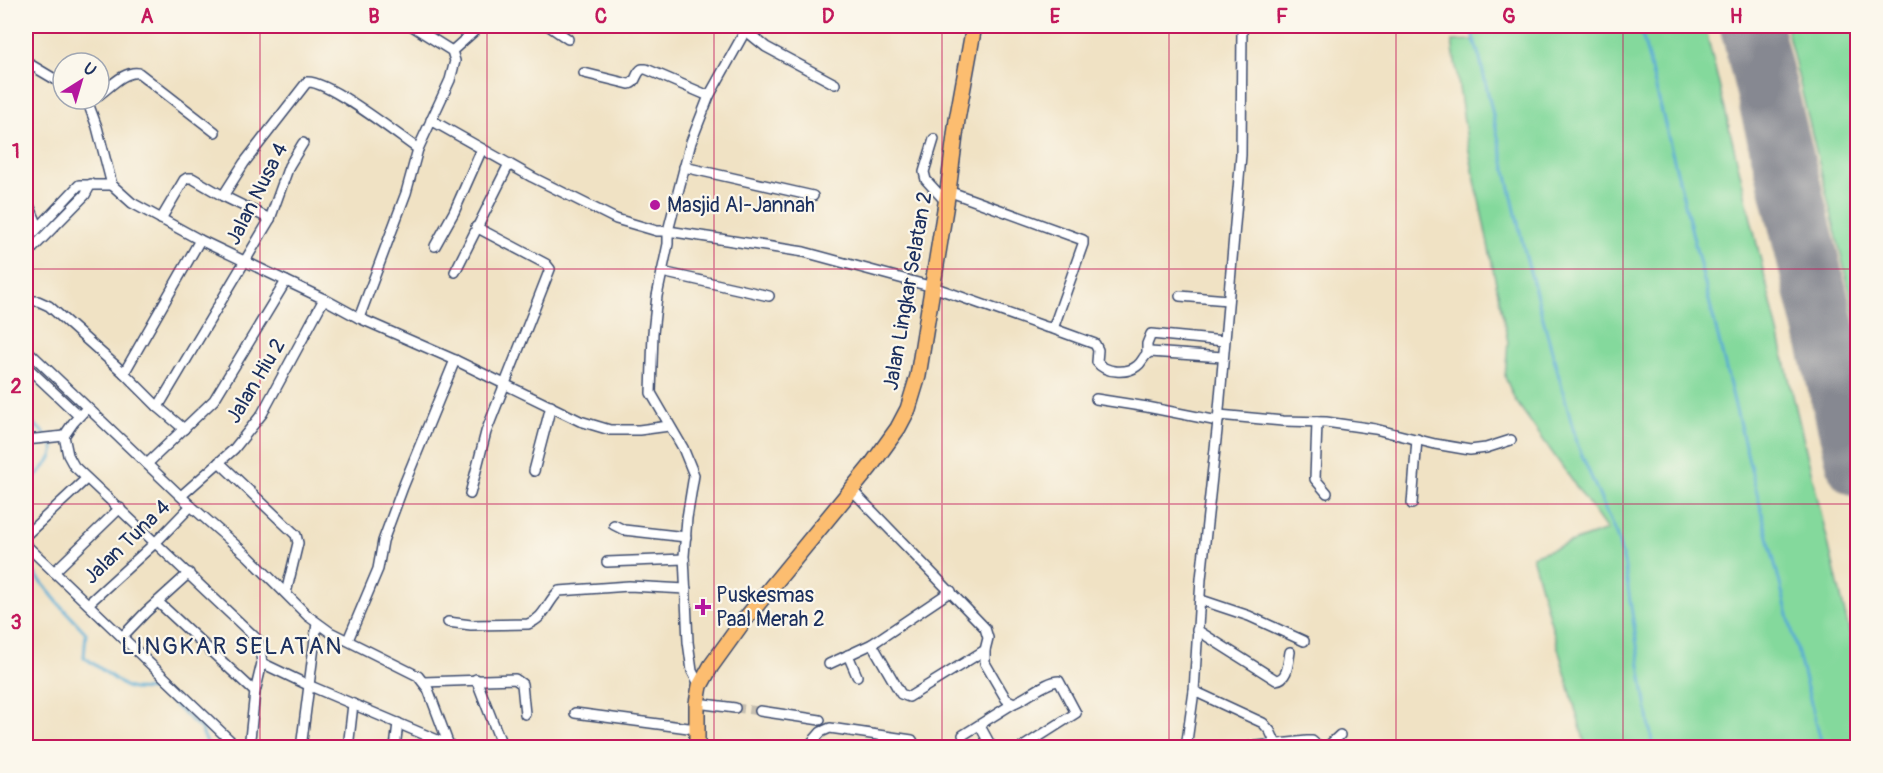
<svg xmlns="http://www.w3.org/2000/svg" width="1883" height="773" font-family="Pangolin,sans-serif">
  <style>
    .green { fill: #84d99c; stroke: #50847d; stroke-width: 1.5 }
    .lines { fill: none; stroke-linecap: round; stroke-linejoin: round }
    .stream { stroke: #57abd3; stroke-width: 3 }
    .runway { stroke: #868891; stroke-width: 62 }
    .minor-tunnel { stroke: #c5beb0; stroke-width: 9; stroke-dasharray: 9 4.5; stroke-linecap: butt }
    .minor-casing { stroke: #3b4a6d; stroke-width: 12 }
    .trunk-casing { stroke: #3b4a6d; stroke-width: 18 }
    .minor { stroke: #fff; stroke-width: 9 }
    .trunk { stroke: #fcbd6f; stroke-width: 15 }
    .grid { fill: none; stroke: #c2185b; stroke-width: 1.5; stroke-opacity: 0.55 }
    .poi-dot { fill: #b5179e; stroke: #fbf7ec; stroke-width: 2 }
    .labels { text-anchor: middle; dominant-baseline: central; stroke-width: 4.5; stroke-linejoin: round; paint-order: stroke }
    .street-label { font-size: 21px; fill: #1b2f5e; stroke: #fbf7ec }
    .poi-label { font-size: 21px; fill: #1b2f5e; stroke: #fbf7ec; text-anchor: start }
    .quarter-label { font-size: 24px; letter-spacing: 1.5px; fill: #1b2f5e; stroke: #fbf7ec }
    .neatline { fill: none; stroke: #c2185b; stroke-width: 2 }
    .grid-label { font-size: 20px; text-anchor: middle; font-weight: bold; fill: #c2185b }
  </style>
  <rect width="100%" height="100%" fill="#fbf7ec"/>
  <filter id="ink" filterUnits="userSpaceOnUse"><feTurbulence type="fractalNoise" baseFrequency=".0167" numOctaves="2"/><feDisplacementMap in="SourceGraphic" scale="12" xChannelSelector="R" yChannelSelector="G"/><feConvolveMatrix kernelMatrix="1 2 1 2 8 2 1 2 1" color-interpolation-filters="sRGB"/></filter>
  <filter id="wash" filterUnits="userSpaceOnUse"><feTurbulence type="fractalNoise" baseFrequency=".008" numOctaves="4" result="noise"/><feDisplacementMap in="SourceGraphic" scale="24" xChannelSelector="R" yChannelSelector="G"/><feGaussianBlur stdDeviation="1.35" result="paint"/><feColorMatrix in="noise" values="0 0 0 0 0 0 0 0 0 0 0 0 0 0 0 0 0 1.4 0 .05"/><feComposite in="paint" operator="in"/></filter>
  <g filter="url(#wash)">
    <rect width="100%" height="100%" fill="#f0e2c4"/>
    <g class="green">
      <polygon points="1470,26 1705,26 1857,664 1857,747 1586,747 1532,556 1607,530 1515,400 1505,377 1508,342 1467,141 1452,41 1473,40"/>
      <polygon points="1786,26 1857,26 1857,321"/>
    </g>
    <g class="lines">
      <g class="stream">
        <polyline points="1470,26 1480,59 1525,253 1578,446 1617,537 1624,562 1653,748"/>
        <path d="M1640 26C1702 266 1758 508 1823 748"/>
        <polyline points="1856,26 1858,33"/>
        <path d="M26 418C65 448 60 453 26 485"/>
        <polyline points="26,563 59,604 86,633 84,657 126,687 133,689 158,690 201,729 209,748"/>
      </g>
      <polyline class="runway" points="1751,26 1858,465"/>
    </g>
  </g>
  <g filter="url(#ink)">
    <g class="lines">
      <polyline class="minor-tunnel" points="735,708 760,711"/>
      <g class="minor-casing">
        <g id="minor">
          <polyline points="549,26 568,39"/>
          <polyline points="1387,26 1390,26"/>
          <polyline points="745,30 766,47 835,84"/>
          <polyline points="452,51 480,26"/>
          <polyline points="26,62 63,84"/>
          <path d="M584 73 629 84C637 83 635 73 642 69H646L709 96"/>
          <path d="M99 95C110 87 125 70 139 73L215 132"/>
          <polyline points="84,99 88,103 97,127 112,185 132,203 200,240 324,299 359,318 455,360 580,421 610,430 639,430 669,426"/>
          <polyline points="431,120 532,177 616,219 657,231 668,231 691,142 709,96 748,26"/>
          <polyline points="934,139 924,172 926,180 946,202"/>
          <polyline points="684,167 813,196"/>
          <path d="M223 196 244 163 307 82C328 80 398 135 418 149"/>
          <polyline points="26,198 38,226"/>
          <polyline points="161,219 184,180 187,178 192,178 223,196 270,219"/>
          <polyline points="26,241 79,185 112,185"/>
          <polyline points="435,246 454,212 482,149"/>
          <polyline points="26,255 85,195 91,184"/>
          <polyline points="455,272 509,164"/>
          <polyline points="662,272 769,296"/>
          <polyline points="1180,296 1228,300"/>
          <polyline points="26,301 38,301 49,306 124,373 158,407 270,219 289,166 303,143"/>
          <polyline points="359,318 406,193 418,149 450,80 455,61 452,51 412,26"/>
          <path d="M1051 328 1095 344 1098 350 1097 362C1105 373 1127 374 1137 366 1143 362 1143 355 1150 352L1223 357"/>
          <polyline points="26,349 191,506 248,556 308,616 330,632 418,676 428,689 450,748"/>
          <polyline points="1147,352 1147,344 1151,334 1224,341"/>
          <polyline points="26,366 79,416"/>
          <polyline points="124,373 200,240"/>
          <polyline points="1096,399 1147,407 1218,421"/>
          <polyline points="158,407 184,429"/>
          <polyline points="87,408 73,423 64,436 68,455 74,466 259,641 262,663 255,692 249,748"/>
          <polyline points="1219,415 1283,421 1326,422 1375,429 1435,444 1470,450 1486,448 1511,440"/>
          <polyline points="1317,422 1315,479 1327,493"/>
          <polyline points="26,440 64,436"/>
          <polyline points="219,462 296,535 298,543 286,593"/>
          <polyline points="147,464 214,400 286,281"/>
          <polyline points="534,471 551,406"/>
          <polyline points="851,489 985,628 988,638 985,650 985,663 1006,699 1014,703"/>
          <polyline points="470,494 486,432 550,269 546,264 476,227"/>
          <polyline points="181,496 234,449 262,414 324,299"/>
          <polyline points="1412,504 1417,439"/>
          <polyline points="614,525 624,530 686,537"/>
          <polyline points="26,535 86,479"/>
          <polyline points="26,545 238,748"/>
          <polyline points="607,562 684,559"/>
          <polyline points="54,572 120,508"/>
          <polyline points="1201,600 1249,616 1304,641"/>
          <polyline points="158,602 255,692"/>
          <polyline points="88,604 156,542 191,506"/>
          <path d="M448 622 471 625 528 624C545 618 547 602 559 591L629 586 686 589"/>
          <path d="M1197 630 1276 680C1288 679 1288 663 1290 652"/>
          <polyline points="122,637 146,612 189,573"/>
          <polyline points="348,640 378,569 383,541 403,487 455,360"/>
          <polyline points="872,644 898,689 901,694 909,697 985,650"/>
          <polyline points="848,655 857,676"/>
          <polyline points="262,663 308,685 449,745"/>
          <polyline points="829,664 872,644 951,591"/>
          <polyline points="476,679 503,748"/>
          <polyline points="423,682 515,679 522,684 525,714"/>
          <polyline points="700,686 692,671 688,642 684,556 687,518 694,475 683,448 651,393 653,333 657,296 668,244 668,231 804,252 933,287 1046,327 1051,328 1054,326 1083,244 1083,240 948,191"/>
          <polyline points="1194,691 1263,723 1270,731 1276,744"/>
          <polyline points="697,703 735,708"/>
          <polyline points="760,711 820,720"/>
          <polyline points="575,713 696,729"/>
          <polyline points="980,726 992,748"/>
          <path d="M963 735 1014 703C1028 698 1046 681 1059 681L1076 713 1021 748"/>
          <polyline points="301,748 317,623"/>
          <polyline points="348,748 353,704"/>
          <polyline points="395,748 398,723"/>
          <polyline points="807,748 821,732 830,728 912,740 916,748"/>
          <polyline points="1186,748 1194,691 1201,579 1218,421 1241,155 1242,26"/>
          <polyline points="1238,748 1307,741 1312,741 1320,748"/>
          <polyline points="1326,748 1340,735"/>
        </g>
      </g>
      <g class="trunk-casing">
        <polyline id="trunk" points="697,748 697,703 700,686 711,666 742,623 870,467 898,428 908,409 918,376 948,191 957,120 974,26"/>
      </g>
      <use href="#minor" class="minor"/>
      <use href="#trunk" class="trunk"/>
    </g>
  </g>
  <path class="grid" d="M260 26V748M487 26V748M714 26V748M942 26V748M1169 26V748M1396 26V748M1623 26V748M26 269H1858M26 504H1858"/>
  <g class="poi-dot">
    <circle cx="655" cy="205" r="6"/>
    <path d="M700 598h6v6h6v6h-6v6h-6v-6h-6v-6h6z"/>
  </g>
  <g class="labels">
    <g class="street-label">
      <text transform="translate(257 194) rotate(-63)">Jalan Nusa 4</text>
      <text transform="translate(908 291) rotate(-80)">Jalan Lingkar Selatan 2</text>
      <text transform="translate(256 381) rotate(-59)">Jalan Hiu 2</text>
      <text transform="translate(127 542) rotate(-44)">Jalan Tuna 4</text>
    </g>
    <g class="poi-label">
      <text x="667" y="205">Masjid Al-Jannah</text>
      <text x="716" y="595">Puskesmas<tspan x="716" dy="24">Paal Merah 2</tspan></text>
    </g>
    <g class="quarter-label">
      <text x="232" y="646">LINGKAR SELATAN</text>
    </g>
  </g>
  <rect width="1883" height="773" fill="none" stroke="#fbf7ec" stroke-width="66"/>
  <g transform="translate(81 81) rotate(37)"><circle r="28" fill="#fbf7ec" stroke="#a1a7b3" stroke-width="1.5"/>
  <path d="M0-4.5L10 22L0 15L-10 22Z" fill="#b5179e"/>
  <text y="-9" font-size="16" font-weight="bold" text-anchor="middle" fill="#1b2f5e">U</text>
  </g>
  <rect x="33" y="33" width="1817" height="707" class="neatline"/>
  <g class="grid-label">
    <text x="147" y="23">A</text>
    <text x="374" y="23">B</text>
    <text x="601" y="23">C</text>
    <text x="828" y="23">D</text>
    <text x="1055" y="23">E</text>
    <text x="1282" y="23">F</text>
    <text x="1509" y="23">G</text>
    <text x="1736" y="23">H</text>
    <text x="16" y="158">1</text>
    <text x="16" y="393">2</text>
    <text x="16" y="629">3</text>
  </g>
</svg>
